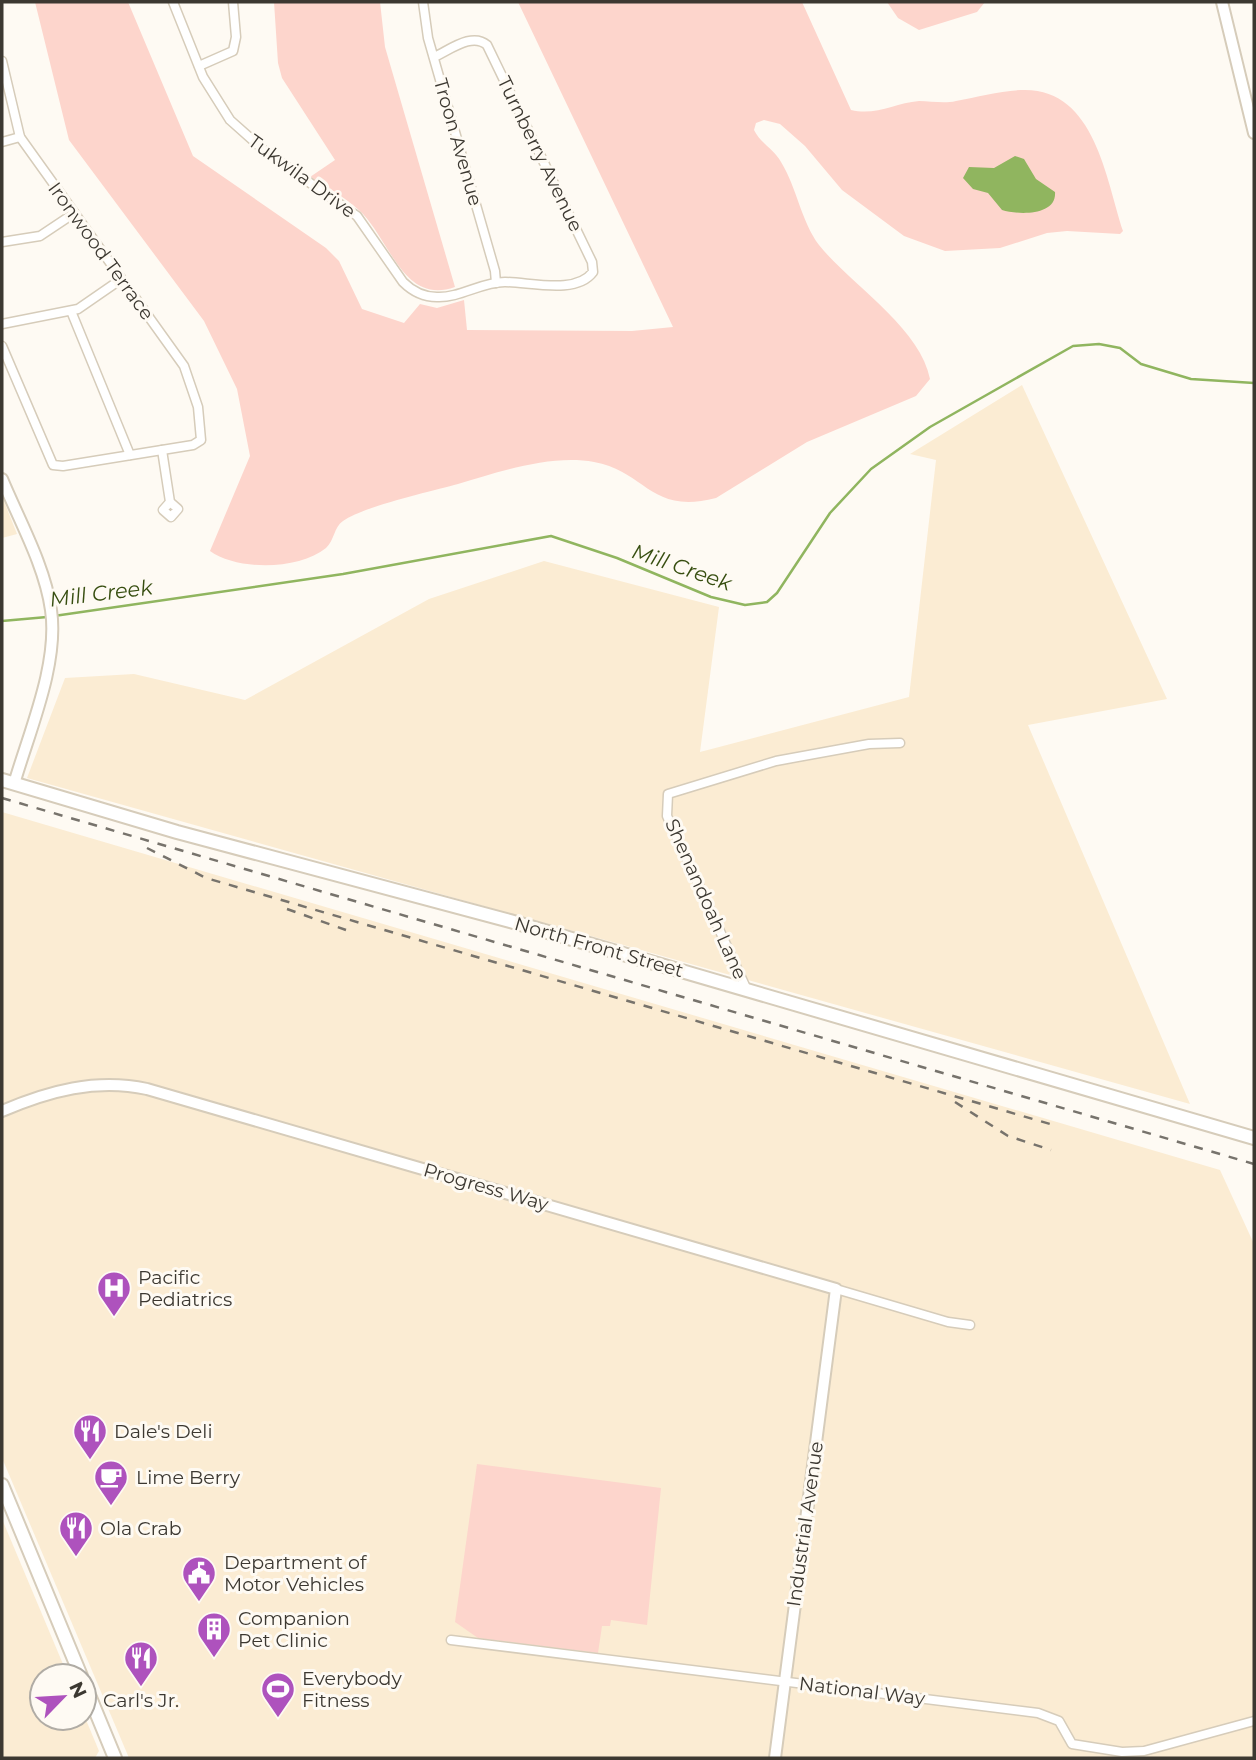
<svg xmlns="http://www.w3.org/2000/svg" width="1256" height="1760" font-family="Montserrat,sans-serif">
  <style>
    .built { fill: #fbecd3 }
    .green { fill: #fdd5cc }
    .water { fill: #90b55f }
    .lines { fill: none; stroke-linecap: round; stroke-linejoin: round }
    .stream { stroke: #90b55f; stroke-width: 2.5 }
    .minor-casing { stroke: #d6ccba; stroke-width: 11 }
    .tertiary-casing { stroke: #d6ccba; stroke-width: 14 }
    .secondary-casing { stroke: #d6ccba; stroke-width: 16 }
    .primary-casing { stroke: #d6ccba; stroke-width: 16 }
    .minor { stroke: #fff; stroke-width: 8 }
    .tertiary { stroke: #fff; stroke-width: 10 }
    .secondary { stroke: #fff; stroke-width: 12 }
    .primary { stroke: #fff; stroke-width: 12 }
    .rail { stroke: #77736c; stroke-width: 2.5; stroke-dasharray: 9 9; stroke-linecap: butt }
    .labels { text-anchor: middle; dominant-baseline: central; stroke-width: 6; stroke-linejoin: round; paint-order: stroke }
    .street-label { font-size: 19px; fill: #3c3831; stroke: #fefaf3 }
    .poi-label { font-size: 19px; fill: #3c3831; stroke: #fefaf3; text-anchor: start }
    .water-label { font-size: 21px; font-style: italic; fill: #374e10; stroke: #fefaf3 }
  </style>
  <rect width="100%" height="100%" fill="#fefaf3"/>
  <g class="built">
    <polygon points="1022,385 1167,699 1028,725 1190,1104 27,778 65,678 134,674 245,700 429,599 544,561 719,607 700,752 909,697 936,460 910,454"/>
    <polygon points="2,496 17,534 2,538"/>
    <polygon points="2,812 1220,1170 1254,1244 1254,1758 129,1758 2,1458"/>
    <polygon points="2,1519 68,1676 42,1676 42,1718 84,1718 84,1715 99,1751 95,1758 2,1758"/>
  </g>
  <g class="green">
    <path d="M35 2H128L193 156 326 248 339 261 362 309 404 323 420 304 437 308 464 300 467 330 632 331 673 327 518 2H802L851 110C876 116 895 103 919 101 931 101 944 104 956 101 979 97 1002 90 1025 90 1095 90 1106 179 1123 231L1120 234 1067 231 1047 233 1000 248 945 251 904 236 842 190 805 146 780 124 764 120 756 123 754 130C761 144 774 149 781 162 797 188 801 221 819 245 851 285 920 327 930 379L916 396 807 442 716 498C650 515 647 472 594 462 551 454 499 472 458 484 432 491 362 507 343 521 334 527 334 541 326 548 299 570 238 571 210 551L250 456 237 389 204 321 69 140Z"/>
    <path d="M274 2H380L385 47 455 287C405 305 391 244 363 214 348 199 328 188 310 177L335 160 282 78 278 63Z"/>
    <polygon points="887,2 985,2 977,12 919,30 898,18"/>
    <polygon points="477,1464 661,1488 647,1625 611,1620 610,1626 602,1626 598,1653 478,1638 455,1622"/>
  </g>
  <path class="water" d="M1015 156 1024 159 1036 179 1055 192C1057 216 1018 215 1002 210L988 193 973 189 963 178 969 167 994 168Z"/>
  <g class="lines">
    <g class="stream">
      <polyline points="54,616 343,574 551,536 617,558 711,597 745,605 767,602 777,593 830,513 871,469 930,427 1073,346 1099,344 1120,348 1141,364 1191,379 1254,383"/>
      <polyline points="2,621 47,617"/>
    </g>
    <g class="minor-casing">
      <g id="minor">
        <path d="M173 2 203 77 230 120 266 152 357 216 403 282C412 291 424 297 437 297 460 298 481 282 505 282 530 282 576 295 593 272L592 262 487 45C472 32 450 50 434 57"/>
        <polyline points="423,2 428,38 495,271 496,283"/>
        <polyline points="2,61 20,137 184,366 198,407 201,440 193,445 63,466 53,465 2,346"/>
        <polyline points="199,66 233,51 236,37 233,2"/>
        <polyline points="2,142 20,137"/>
        <polyline points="2,242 40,236 73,214"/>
        <polyline points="71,311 130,455"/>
        <polyline points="2,324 78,309 120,280"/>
        <polyline points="162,450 170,502 178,509 171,517 163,510 170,502"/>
        <polyline points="747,990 667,816 668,794 776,761 869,744 900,743"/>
        <polyline points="836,1289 948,1322 970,1325"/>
        <polyline points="451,1640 1038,1713 1059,1721 1072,1744 1122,1752 1144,1751 1254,1721"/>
      </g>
    </g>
    <g class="tertiary-casing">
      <g id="tertiary">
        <polyline points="1222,2 1254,133"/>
        <path d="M2 479C19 520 45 566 51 610 59 664 29 732 14 784"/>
        <path d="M2 1111C49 1091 96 1078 147 1089L836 1289 775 1758"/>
      </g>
    </g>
    <g class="secondary-casing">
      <polyline id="secondary" points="2,780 177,832 510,921 1254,1138"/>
    </g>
    <g class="primary-casing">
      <g id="primary">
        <polyline points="2,1485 81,1676"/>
        <polyline points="84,1683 115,1758"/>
      </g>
    </g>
    <use href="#minor" class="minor"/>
    <use href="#tertiary" class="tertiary"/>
    <use href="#secondary" class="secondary"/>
    <use href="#primary" class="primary"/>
    <g class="rail">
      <polyline points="2,798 1254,1164"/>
      <polyline points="147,848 206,878 1050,1124"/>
      <polyline points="287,909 346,930"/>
      <polyline points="955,1102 1008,1136 1051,1150"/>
    </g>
  </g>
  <defs>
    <g id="hospital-pin" transform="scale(1.75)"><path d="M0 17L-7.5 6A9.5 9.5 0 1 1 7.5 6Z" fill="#ae52bd" stroke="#fefaf3"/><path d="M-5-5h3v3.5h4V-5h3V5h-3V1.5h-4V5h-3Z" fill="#fff"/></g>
    <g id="restaurant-pin" transform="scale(1.75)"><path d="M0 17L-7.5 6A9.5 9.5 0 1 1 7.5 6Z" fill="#ae52bd" stroke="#fefaf3"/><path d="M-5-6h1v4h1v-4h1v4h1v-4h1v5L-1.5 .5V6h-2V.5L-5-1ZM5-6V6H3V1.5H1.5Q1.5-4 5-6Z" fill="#fff"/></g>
    <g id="cafe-pin" transform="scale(1.75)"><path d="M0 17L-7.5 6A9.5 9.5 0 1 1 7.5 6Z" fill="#ae52bd" stroke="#fefaf3"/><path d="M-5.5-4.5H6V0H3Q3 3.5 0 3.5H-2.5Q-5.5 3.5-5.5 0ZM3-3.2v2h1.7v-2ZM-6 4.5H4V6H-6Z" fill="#fff"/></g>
    <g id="civic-pin" transform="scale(1.75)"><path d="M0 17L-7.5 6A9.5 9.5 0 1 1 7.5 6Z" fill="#ae52bd" stroke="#fefaf3"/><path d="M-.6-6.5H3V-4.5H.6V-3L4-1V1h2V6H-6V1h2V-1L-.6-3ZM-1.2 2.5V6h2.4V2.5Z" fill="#fff"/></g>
    <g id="building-pin" transform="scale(1.75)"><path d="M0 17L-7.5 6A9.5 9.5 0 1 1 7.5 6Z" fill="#ae52bd" stroke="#fefaf3"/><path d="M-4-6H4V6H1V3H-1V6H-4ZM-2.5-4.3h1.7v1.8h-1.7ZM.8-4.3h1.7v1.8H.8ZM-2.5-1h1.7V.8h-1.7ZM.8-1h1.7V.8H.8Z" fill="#fff"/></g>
    <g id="stadium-pin" transform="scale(1.75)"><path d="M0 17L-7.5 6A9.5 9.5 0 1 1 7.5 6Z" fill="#ae52bd" stroke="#fefaf3"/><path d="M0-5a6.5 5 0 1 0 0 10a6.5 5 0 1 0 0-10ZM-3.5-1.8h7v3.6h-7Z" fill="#fff"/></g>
  </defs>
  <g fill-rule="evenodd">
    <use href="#hospital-pin" x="114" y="1288"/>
    <use href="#restaurant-pin" x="90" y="1431"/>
    <use href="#cafe-pin" x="111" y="1477"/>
    <use href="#restaurant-pin" x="76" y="1528"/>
    <use href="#civic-pin" x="199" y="1573"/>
    <use href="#building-pin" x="214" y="1629"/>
    <use href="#restaurant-pin" x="141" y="1658"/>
    <use href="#stadium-pin" x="278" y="1689"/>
  </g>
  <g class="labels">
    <g class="street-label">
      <text transform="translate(458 142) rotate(74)">Troon Avenue</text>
      <text transform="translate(540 154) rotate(64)">Turnberry Avenue</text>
      <text transform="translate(302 176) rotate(36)">Tukwila Drive</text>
      <text transform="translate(101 251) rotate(54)">Ironwood Terrace</text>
      <text transform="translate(706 899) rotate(66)">Shenandoah Lane</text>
      <text transform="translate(599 947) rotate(16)">North Front Street</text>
      <text transform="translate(486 1187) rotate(16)">Progress Way</text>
      <text transform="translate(805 1524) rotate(-82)">Industrial Avenue</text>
      <text transform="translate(862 1691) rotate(7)">National Way</text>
    </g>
    <g class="poi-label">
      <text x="138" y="1277">Pacific<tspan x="138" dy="22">Pediatrics</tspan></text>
      <text x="114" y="1431">Dale's Deli</text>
      <text x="136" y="1477">Lime Berry</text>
      <text x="100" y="1528">Ola Crab</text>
      <text x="224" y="1562">Department of<tspan x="224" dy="22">Motor Vehicles</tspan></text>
      <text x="238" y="1618">Companion<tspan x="238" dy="22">Pet Clinic</tspan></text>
      <text x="302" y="1678">Everybody<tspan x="302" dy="22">Fitness</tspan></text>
      <text x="141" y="1700" text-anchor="middle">Carl's Jr.</text>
    </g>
    <g class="water-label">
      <text transform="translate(682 567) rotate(19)">Mill Creek</text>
      <text transform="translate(101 593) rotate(-7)">Mill Creek</text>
    </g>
  </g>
  <rect width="1256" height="1760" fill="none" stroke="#3c3831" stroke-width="7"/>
  <g transform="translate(63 1697) rotate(65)"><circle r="33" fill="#fefaf3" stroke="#b0aca5" stroke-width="2"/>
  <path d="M0-5L12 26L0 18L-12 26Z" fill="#ae52bd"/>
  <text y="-10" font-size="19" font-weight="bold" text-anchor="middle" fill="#3c3831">N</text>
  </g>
</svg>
